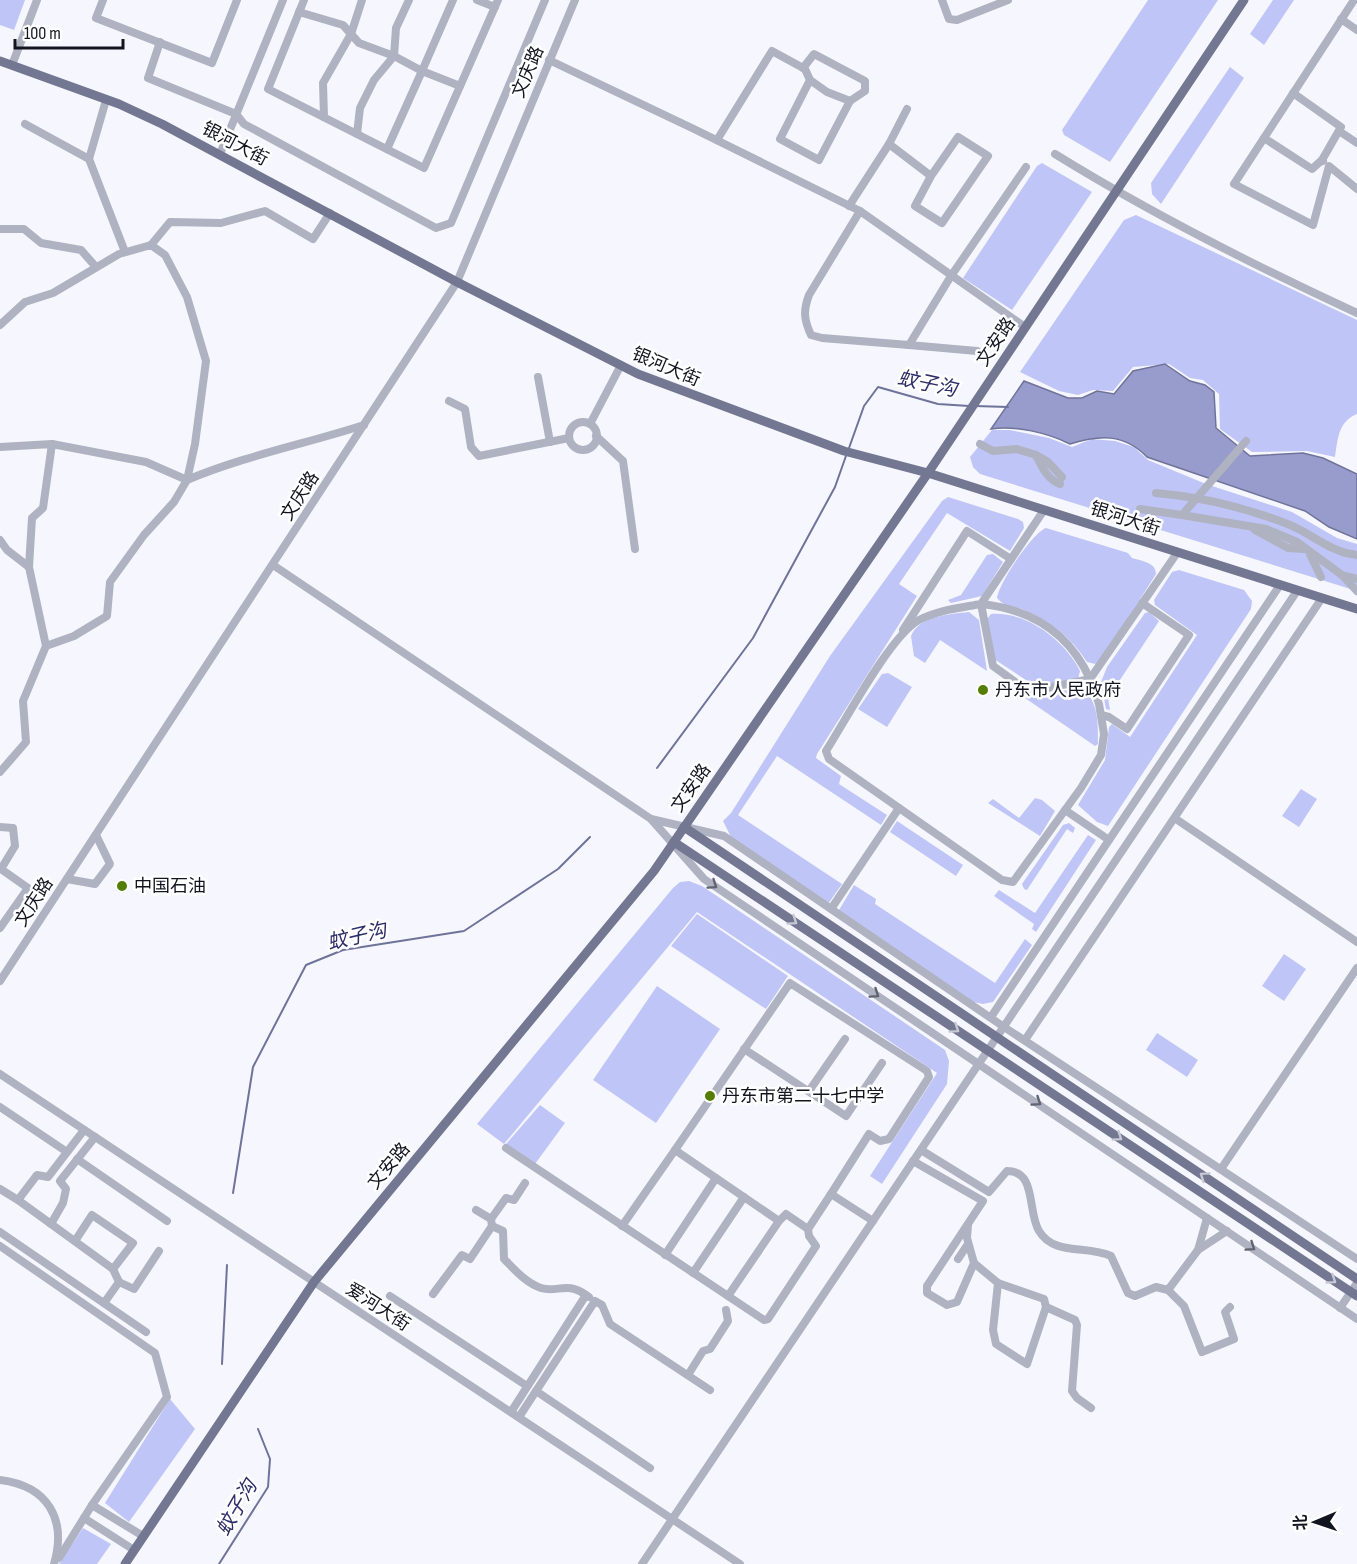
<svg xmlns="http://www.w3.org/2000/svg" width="1357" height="1564" font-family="'Sofia Sans Condensed','Noto Sans SC',sans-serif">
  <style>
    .green { fill: #bfc5f7 }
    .water { fill: #979ccd; stroke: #6f7399; stroke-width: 1.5 }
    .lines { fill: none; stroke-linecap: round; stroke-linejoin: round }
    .stream { stroke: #6f7399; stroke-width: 2 }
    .minor { stroke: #afb2c1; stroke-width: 8 }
    .major { stroke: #747792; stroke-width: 9 }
    .oneway { stroke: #606370 }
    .oneway2 { stroke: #c7c9d3 }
    .poi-dot { fill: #537e02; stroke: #fff; stroke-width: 2 }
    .labels { text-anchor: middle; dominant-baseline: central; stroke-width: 5; stroke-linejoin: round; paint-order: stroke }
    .street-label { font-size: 18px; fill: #121420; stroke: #fff }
    .poi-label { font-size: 18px; fill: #121420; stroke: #fff; text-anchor: start }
    .water-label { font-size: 20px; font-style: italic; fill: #2d2d68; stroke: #fff }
  </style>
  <rect width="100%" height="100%" fill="#f6f7fe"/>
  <g class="green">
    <polygon points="0,0 25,0 14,30 0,25"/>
    <polygon points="1148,0 1218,0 1110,162 1064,135 1062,130"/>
    <polygon points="1273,0 1294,0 1264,45 1250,34"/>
    <polygon points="1230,67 1244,78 1161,204 1152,194 1151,183"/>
    <polygon points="1042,163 1092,192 1012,310 963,278 1037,166"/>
    <path d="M1136 215 1357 320V414C1338 422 1338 438 1335 457L1307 451 1252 452 1220 429 1219 394 1203 380 1190 378 1169 364 1133 367 1113 391 1093 390 1078 395 1059 391 1020 372 1124 220Z"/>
    <polygon points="992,430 1010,430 1049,438 1072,447 1092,439 1115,441 1134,447 1148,460 1206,484 1292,512 1337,538 1357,544 1357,591 980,474 973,467 970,457"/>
    <polygon points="948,497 1018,519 1023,522 1024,528 1010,551 947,513 899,584 917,596 817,754 816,758 841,776 839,784 887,815 881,825 777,756 738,815 842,884 828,904 731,837 723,821 731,813 830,656 942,501"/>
    <path d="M1046 528 1128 553 1132 558C1141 561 1156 562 1156 574L1102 659 1095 664 1087 662C1071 637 1049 620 1022 609 1012 606 1003 606 997 598 999 583 1032 533 1046 528Z"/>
    <polygon points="993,554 1003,562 982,596 951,603 948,600 961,595 987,555"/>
    <polygon points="1179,570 1244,590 1252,601 1251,609 1108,826 1097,822 1078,805 1105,760 1109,727 1112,724 1130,737 1197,635 1155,605 1154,600 1172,572"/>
    <path d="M969 612 979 620 987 671 940 640 925 663 914 656 911 636C919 616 950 614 969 612Z"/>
    <polygon points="1149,612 1159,621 1108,698 1110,710 1106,709 1101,682 1107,667 1145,613"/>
    <path d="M991 614C1027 611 1065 641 1080 671L1078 679 1035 686 994 659 987 619Z"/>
    <polygon points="888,673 912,687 887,727 858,709 882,674"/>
    <path d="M1079 688C1099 697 1098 724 1098 744L1095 746 1025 698Z"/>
    <polygon points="1301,789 1317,799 1299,827 1282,816"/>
    <polygon points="1035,798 1042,800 1055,811 1040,836 988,803 993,799 1019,818"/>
    <polygon points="897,821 963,865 956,876 890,832"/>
    <polygon points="1069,823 1075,828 1073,833 1067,829 1027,890 1024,889 1022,884 1063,825"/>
    <polygon points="1088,835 1096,840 1036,932 1032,929 1034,924 994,896 999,890 1035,913"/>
    <polygon points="689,881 702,886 945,1050 949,1061 947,1084 882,1184 870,1176 937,1073 697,912 504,1144 477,1124 673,888 680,882"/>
    <polygon points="854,885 876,899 875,904 995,983 1025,939 1032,945 993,1002 983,1004 973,1002 839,910"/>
    <polygon points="697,914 788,976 766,1009 671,946"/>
    <polygon points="1284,954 1306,969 1284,1001 1262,986"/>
    <polygon points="657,986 720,1029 656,1123 593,1080"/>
    <polygon points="1157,1033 1198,1060 1187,1077 1146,1050"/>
    <polygon points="540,1105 565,1123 535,1164 506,1144"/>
    <polygon points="170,1399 195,1429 129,1522 105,1503"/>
    <polygon points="83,1528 111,1544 97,1564 59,1564"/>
  </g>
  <path class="water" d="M1165 364 1190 381 1205 385 1214 392 1216 428 1250 456 1303 453 1323 458 1357 474V539L1329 527 1305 511 1147 457C1124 433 1099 435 1070 444 1048 433 1015 425 991 429L1024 381 1068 398H1082L1097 391 1114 394 1133 371Z"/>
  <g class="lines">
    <g class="stream">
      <polyline points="975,406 1008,407"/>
      <polyline points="849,448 864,406 878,387 938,404 969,406"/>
      <polyline points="657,768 753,638 835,487 847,453"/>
      <polyline points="233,1193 253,1067 306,965 343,950 464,931 558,869 590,837"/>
      <polyline points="222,1364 227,1265"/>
      <polyline points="219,1564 268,1487 270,1459 258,1429"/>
    </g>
    <g class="minor">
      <polyline points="103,0 96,18 212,63 237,0"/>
      <polyline points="304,0 268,89 424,168 498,0"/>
      <polyline points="453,0 422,71 460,86"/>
      <polyline points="477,0 495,7"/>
      <polyline points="942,0 949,19 957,20 1008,0"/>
      <polyline points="1354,0 1234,184 1313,225 1329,166 1357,189"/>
      <polyline points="299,12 343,25 359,43 394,56 422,71 387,149"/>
      <polyline points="1341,19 1357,30"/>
      <polyline points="160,42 148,78 236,114 244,124 436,228 451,223 545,0"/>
      <polyline points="549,60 694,129 860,211 1025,327"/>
      <polyline points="12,65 37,0"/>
      <polyline points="803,68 814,54 865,81 865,91 850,101"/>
      <polyline points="1293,93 1341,127 1322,160"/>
      <polyline points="106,100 89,159 125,252"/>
      <polyline points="324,117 323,83 351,34 362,0"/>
      <polyline points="25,124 89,159"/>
      <polyline points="1339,131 1357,143"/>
      <polyline points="357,134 360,108 374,80 394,56 396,28 409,0"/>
      <polyline points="1264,138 1312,169 1322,160 1323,161"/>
      <polyline points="717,140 772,51 805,69 810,80 780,139 819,160 850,101 827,92 810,80"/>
      <polyline points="889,144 907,109"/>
      <polyline points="220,154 283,0"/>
      <path d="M1055 154C1152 214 1253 265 1357 313"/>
      <polyline points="849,206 889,144 931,176 915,206 942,223 988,156 958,137 931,176"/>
      <path d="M860 211 809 295C803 311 804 320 811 335L822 338 909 345"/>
      <polyline points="0,229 24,229 41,243 81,250 96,267"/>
      <polyline points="151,245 170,222 221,223 265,211 313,239 330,213"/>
      <path d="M0 325 25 302 53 293 119 254 151 245 165 255 187 297 206 361 195 444 187 480C244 456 305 444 364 425"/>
      <polyline points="977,351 909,345 951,276 1026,167"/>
      <polyline points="538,377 550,442"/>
      <polyline points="449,401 465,409 471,447 479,456 569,438"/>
      <circle cx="583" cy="436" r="14"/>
      <polyline points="590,424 621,365"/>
      <polyline points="596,436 623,461 635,549"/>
      <path d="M980 444 993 451 1017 449 1036 455C1042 467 1047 479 1060 484"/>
      <polyline points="0,447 52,444 43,508 32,518 29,567"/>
      <polyline points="1036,455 1048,462 1062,477"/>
      <path d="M1156 493C1202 497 1247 508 1290 525 1314 535 1330 552 1357 555"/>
      <polyline points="1140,509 1182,515 1246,441"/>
      <path d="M1044 510 981 604C959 608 938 610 919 620 890 636 846 720 826 751L829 759 1002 880 1013 882 1081 788 1101 755 1104 734 1099 704 1090 679 1177 553"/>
      <polyline points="1182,515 1266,529 1297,542 1342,575 1357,579"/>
      <polyline points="1255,530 1288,548 1304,549"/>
      <polyline points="0,540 7,550 29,567 46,646 23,701 26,742 0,772"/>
      <polyline points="1310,554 1321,577"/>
      <polyline points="273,565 651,819"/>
      <polyline points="1343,576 1357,591"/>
      <path d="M981 604C1031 609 1069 633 1090 679L1029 692 993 666Z"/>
      <polyline points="903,630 967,531 1011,559"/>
      <polyline points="46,646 74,636 107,616 110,582 144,535 174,502 187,480 146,462 52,444"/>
      <polyline points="1101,715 1109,717 1127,729 1189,635 1142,603"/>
      <polyline points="1176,819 1357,942"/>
      <polyline points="0,827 13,828 15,846 1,869 28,888 0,928"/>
      <polyline points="1109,840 1280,585"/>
      <polyline points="67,879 95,884 110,864 96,835"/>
      <polyline points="831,909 899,808"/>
      <polyline points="0,981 457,282 575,0"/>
      <polyline points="991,1017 1109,840 1065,810"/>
      <polyline points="1025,1040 1322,598"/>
      <polyline points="744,1049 846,1116 882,1063"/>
      <polyline points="0,1074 740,1564"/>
      <polyline points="809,1091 845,1039"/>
      <polyline points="0,1107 67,1152"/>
      <polyline points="506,1148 764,1320 768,1319 816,1246 809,1236 808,1229 786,1214 779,1221 675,1150 790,983 927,1071 929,1077 889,1139 880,1141 869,1134 831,1194 873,1221"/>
      <path d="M921 1150 989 1192 1007 1171C1037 1171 1027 1211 1039 1231 1054 1256 1087 1245 1111 1256L1128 1293 1135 1296 1156 1287 1168 1290 1198 1250 1207 1218"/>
      <polyline points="77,1159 167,1221"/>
      <polyline points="913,1161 983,1201 927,1286 927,1293 947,1305 957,1302 974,1263 998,1283 993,1330 996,1344 1027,1364 1046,1307 1075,1320 1077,1325 1072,1391 1077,1398 1091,1408"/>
      <polyline points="1221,1169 1357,968"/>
      <polyline points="0,1189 18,1200 37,1175 48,1177 84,1130"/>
      <polyline points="18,1200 113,1269 119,1282 104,1303"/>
      <path d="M476 1210 491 1219 492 1226 503 1231 504 1259C515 1270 526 1283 541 1288 557 1293 567 1281 586 1295"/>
      <polyline points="491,1219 506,1198 514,1200 525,1183"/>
      <polyline points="51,1224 63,1203 66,1189 60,1181 95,1137"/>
      <polyline points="968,1225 967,1238 974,1263"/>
      <polyline points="622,1226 675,1150"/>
      <polyline points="808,1229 831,1194"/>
      <polyline points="0,1232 146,1332"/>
      <polyline points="75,1241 92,1215 133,1243 113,1269"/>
      <polyline points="0,1246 155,1353 167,1397 92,1505 143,1536"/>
      <polyline points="1198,1250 1227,1231"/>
      <polyline points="665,1255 716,1178"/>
      <polyline points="958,1259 968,1244"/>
      <polyline points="1357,1259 1004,1027 724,836 651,819 704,879 1357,1319"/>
      <polyline points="693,1273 744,1197"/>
      <polyline points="119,1282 134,1289 159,1251"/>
      <polyline points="998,1283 1044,1299 1046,1307"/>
      <polyline points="1168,1290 1184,1306 1202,1352 1234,1339 1225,1312 1230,1307"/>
      <polyline points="433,1294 462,1255 470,1259 492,1226"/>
      <polyline points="390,1296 527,1386"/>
      <polyline points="728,1296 779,1221"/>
      <polyline points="1340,1308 1357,1283"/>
      <polyline points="688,1375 703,1351 710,1349 728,1321 726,1310"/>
      <polyline points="536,1391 650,1468"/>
      <polyline points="511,1412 586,1295 589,1297"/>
      <polyline points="519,1417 595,1301 602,1305 610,1324 710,1390"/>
      <path d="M0 1480C48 1486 67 1519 54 1564"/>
      <polyline points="84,1518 134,1550"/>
      <polyline points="59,1558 92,1505"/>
      <polyline points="642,1564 1297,591"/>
    </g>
    <g class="major">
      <polyline points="0,61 119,104 162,124 457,282 638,374 844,451 928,473 1357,609"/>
      <polyline points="684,827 1357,1279"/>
      <polyline points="674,842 1357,1296"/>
      <polyline points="125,1564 314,1282 654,871 928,473 1244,0"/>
    </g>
  </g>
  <defs><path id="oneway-chevron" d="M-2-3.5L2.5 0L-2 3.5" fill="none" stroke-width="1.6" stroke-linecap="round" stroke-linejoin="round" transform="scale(1.5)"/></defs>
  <g class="oneway">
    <use href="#oneway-chevron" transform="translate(713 885) rotate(34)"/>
    <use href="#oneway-chevron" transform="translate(875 994) rotate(34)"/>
    <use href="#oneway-chevron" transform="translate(1037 1102) rotate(34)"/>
    <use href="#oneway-chevron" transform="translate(1251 1247) rotate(34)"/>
  </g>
  <g class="oneway2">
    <use href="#oneway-chevron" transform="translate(793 921) rotate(34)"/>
    <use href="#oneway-chevron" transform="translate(955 1029) rotate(34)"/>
    <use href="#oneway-chevron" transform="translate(1118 1137) rotate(34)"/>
    <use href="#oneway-chevron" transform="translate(1204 1176) rotate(-146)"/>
    <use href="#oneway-chevron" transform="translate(1332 1280) rotate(34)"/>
  </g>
  <g class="poi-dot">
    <circle cx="983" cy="690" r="6"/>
    <circle cx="122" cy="886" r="6"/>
    <circle cx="710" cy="1096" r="6"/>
  </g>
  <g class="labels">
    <g class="street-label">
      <text transform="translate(528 72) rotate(-67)">文庆路</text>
      <text transform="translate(235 144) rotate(28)">银河大街</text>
      <text transform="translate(996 342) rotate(-56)">文安路</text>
      <text transform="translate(666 367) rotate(23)">银河大街</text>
      <text transform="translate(300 496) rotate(-57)">文庆路</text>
      <text transform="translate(1125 519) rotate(18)">银河大街</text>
      <text transform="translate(691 788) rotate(-55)">文安路</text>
      <text transform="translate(34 902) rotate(-57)">文庆路</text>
      <text transform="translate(389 1166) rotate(-50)">文安路</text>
      <text transform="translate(378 1307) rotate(33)">爱河大街</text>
    </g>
    <g class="poi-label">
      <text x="995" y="690">丹东市人民政府</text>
      <text x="134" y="886">中国石油</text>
      <text x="722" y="1096">丹东市第二十七中学</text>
    </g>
    <g class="water-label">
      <text transform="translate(927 384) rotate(12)">蚊子沟</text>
      <text transform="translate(357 937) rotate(-13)">蚊子沟</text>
      <text transform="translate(237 1508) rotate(-60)">蚊子沟</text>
    </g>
  </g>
  <g transform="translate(1315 1522) rotate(268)" stroke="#ffffff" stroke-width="4.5" paint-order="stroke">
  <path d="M0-4.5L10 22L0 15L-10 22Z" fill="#121420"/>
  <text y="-9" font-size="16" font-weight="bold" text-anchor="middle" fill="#121420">北</text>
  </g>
  <path d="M15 39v9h108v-9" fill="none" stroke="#121420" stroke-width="3"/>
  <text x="24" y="39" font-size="18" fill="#121420" stroke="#ffffff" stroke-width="4.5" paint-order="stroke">100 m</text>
</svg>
